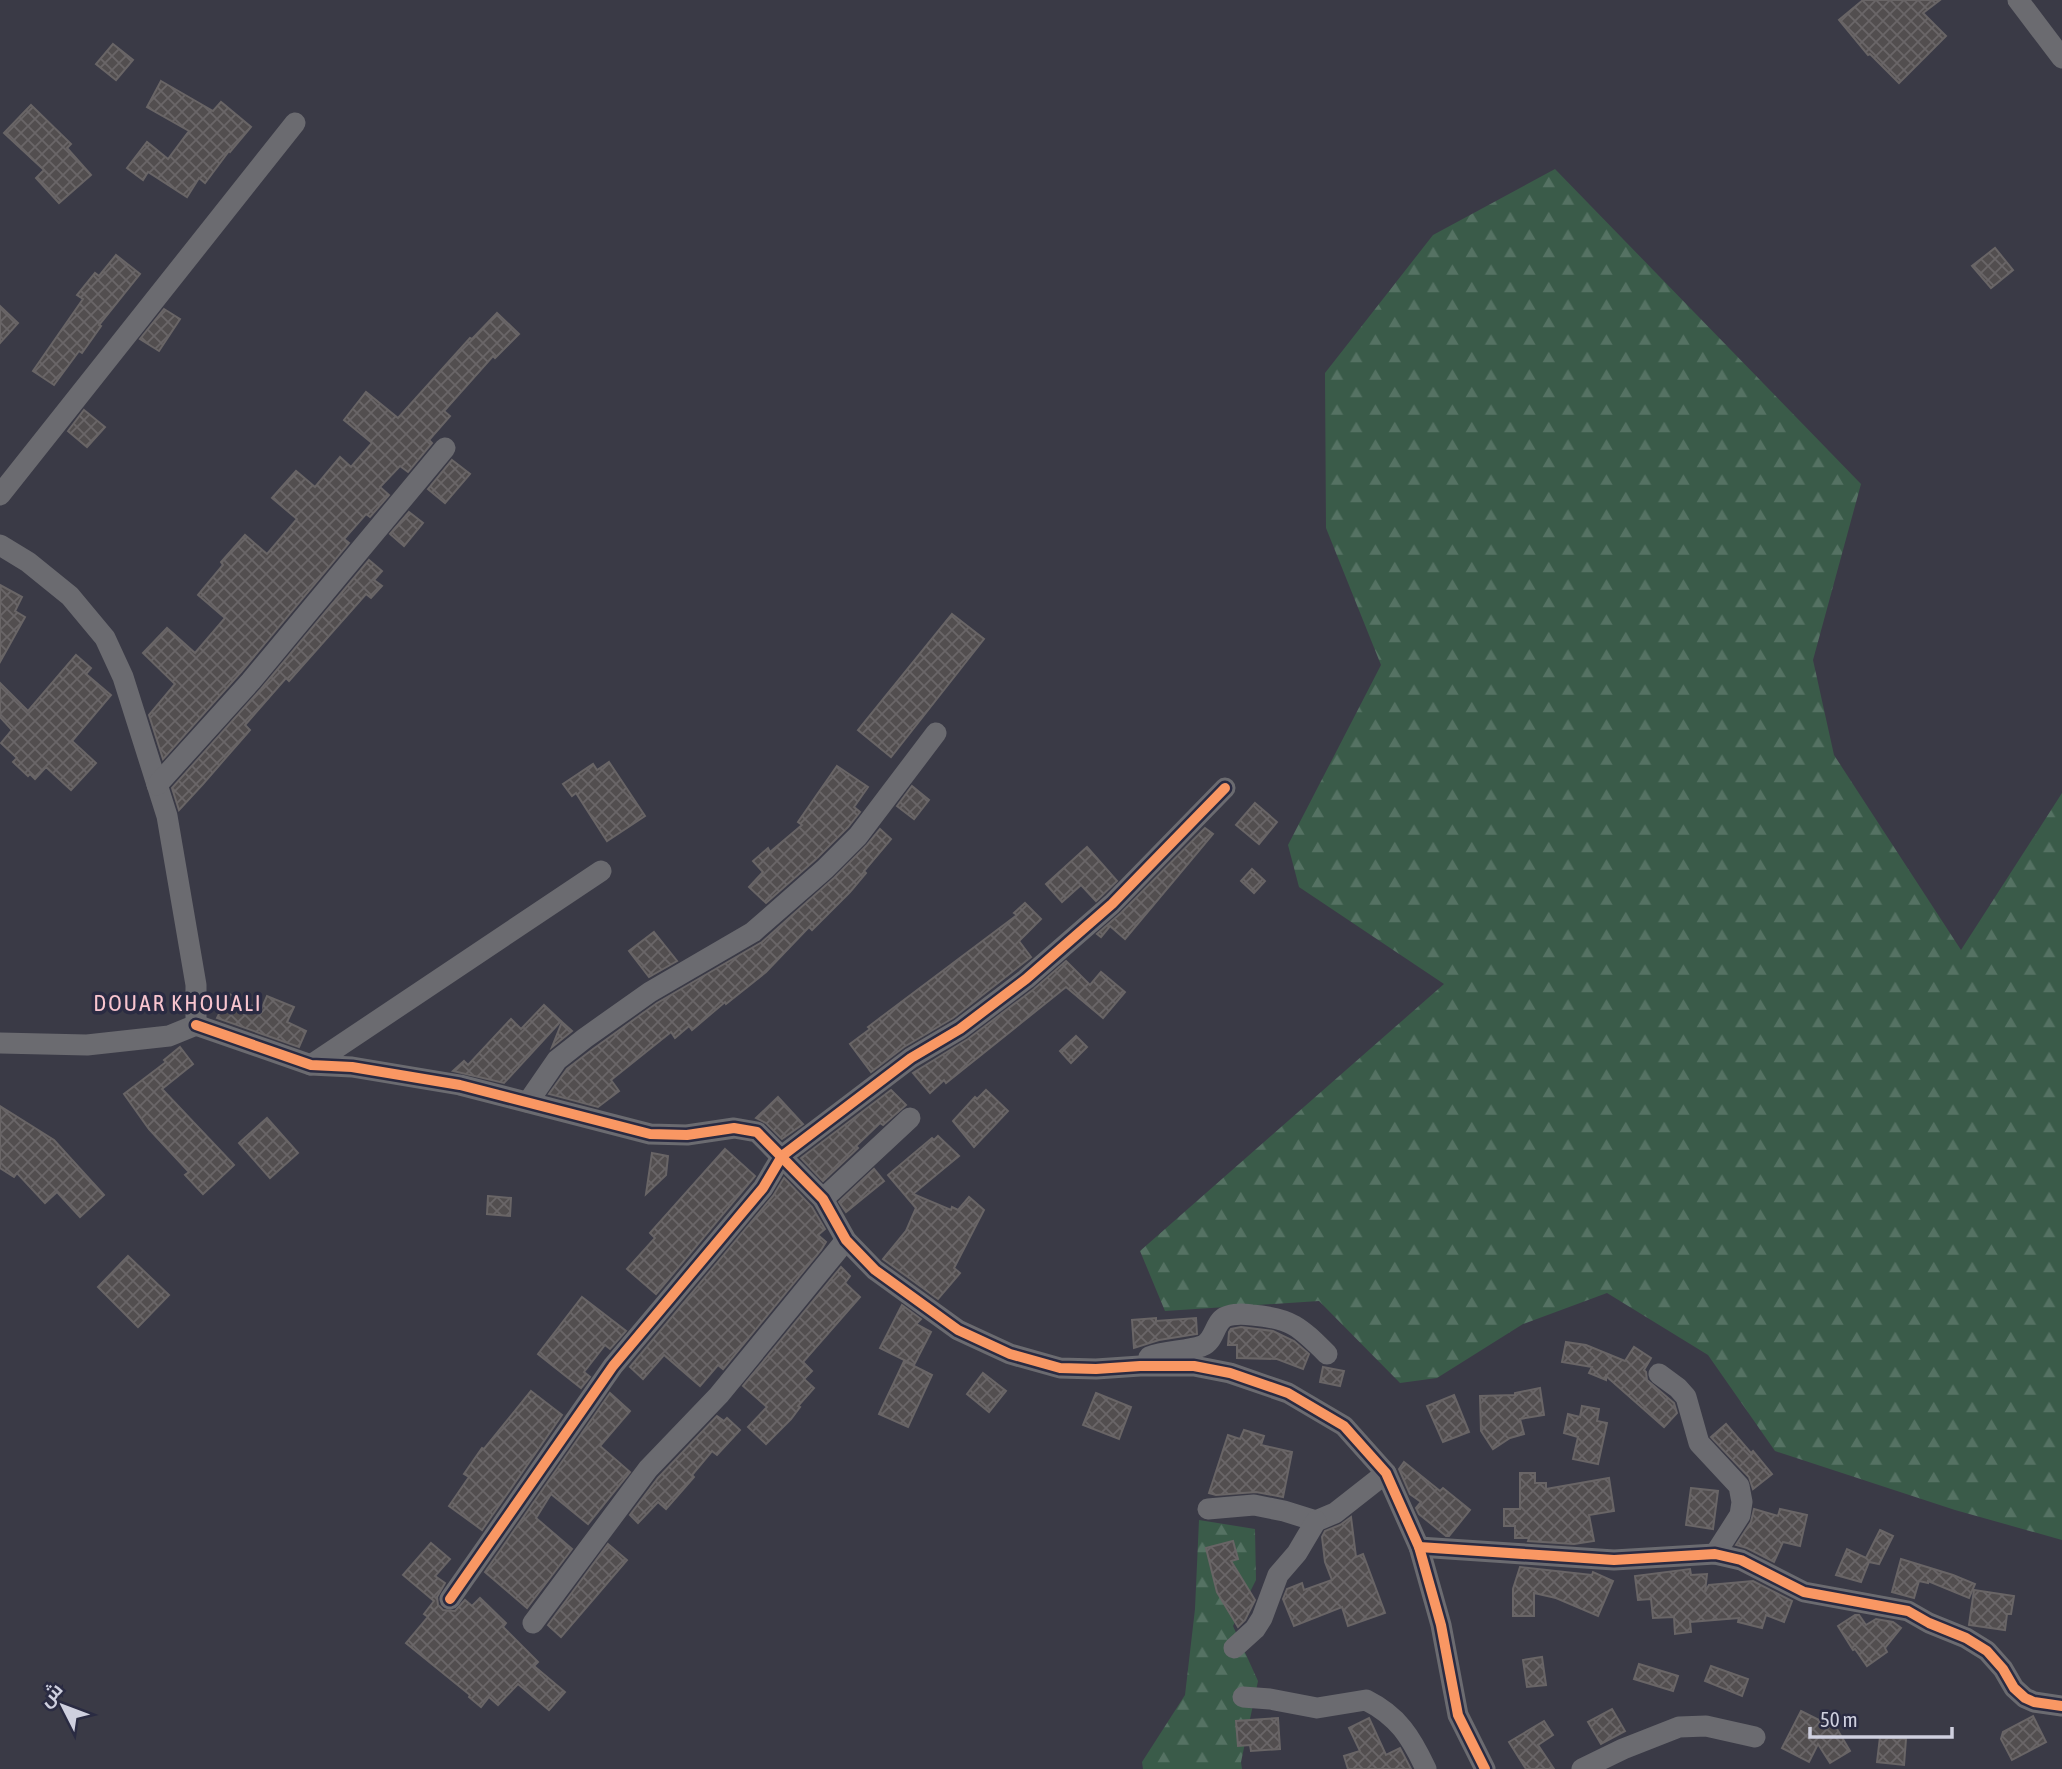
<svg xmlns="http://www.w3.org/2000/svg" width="2062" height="1769" font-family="'Asap Condensed',Cairo,sans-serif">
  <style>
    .forest { fill: url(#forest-firs) }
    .building { fill: url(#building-cross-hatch); stroke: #696566; stroke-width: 2 }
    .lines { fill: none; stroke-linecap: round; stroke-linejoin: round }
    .minor { stroke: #6b6b70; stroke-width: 21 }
    .cycleway-casing { stroke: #2a2b42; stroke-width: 15 }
    .cycleway { stroke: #f99763; stroke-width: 10 }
    .labels { text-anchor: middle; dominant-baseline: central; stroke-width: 7; stroke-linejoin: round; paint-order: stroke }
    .neighbourhood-label { font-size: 23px; letter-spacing: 2px; fill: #f9c5cf; stroke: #2a2b42 }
  </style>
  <defs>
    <pattern id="forest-firs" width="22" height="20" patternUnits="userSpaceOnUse" patternTransform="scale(1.75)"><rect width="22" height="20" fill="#3a5b49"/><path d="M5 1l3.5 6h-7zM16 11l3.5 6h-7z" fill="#557263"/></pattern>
    <pattern id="building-cross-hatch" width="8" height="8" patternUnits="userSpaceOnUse" patternTransform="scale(1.75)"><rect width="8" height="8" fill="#524e4f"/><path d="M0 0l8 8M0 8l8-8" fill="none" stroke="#6a6668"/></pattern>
  </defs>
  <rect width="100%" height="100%" fill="#3a3a46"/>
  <g class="forest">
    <polygon points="1555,169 1861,484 1813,660 1834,755 1961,950 2062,793 2062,1540 1955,1510 1775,1451 1708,1355 1607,1293 1523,1324 1437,1378 1400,1383 1319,1301 1165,1311 1140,1251 1444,984 1299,887 1288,845 1381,665 1326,528 1325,373 1433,235"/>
    <polygon points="1199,1520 1255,1529 1256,1580 1233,1626 1258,1681 1241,1762 1242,1769 1143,1769 1142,1762 1185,1695 1195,1609"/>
  </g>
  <g class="building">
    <polygon points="1863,0 1940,0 1923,13 1946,36 1899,83 1870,54 1868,55 1839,20"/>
    <polygon points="113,44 133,60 116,80 96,64"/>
    <polygon points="161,81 213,111 221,102 251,127 230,152 229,151 205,183 199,178 187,197 148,172 143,180 127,168 147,142 168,159 189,131 147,107"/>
    <polygon points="31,105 71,144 67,148 91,175 59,203 36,178 44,170 4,133"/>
    <polygon points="1995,248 2013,270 1991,288 1972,266"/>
    <polygon points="116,255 140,274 99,325 101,326 82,353 79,351 54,385 33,371 83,299 77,295 95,273 99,276"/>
    <polygon points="0,306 18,323 0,343"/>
    <polygon points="164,309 180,319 159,351 140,339"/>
    <polygon points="497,313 519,334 495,358 493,356 444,411 450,416 429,440 432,443 408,472 400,466 380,487 389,495 370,517 366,514 344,539 349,543 241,672 163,759 149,715 175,684 143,653 167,628 195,653 225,618 198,595 223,565 221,562 245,535 267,554 297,519 272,498 296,471 315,487 340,457 351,467 372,443 344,420 366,392 398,418 470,338 472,339"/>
    <polygon points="84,410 105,427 87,447 68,431"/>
    <polygon points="452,460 470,474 445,503 428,489"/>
    <polygon points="409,512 423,523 404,546 390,534"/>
    <polygon points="369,560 382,571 374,580 382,586 371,598 366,594 289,681 286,678 245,725 250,730 203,784 179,810 172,788 261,689"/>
    <polygon points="0,585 22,597 15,611 25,617 0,662"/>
    <polygon points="952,614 984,639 891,757 858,730"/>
    <polygon points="76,655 91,668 86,674 111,695 72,741 96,763 71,790 46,767 35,779 30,774 28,776 13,762 17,758 1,743 12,730 0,717 0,683 28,711"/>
    <polygon points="609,762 645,816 607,841 576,793 572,796 563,784 593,764 597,770"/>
    <polygon points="837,766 868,787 854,807 860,812 848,827 816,859 766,903 749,887 763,872 753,861 768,848 770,852 802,825 798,822"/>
    <polygon points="912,786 929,800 914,819 897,806"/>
    <polygon points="1255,803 1277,822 1259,844 1236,825"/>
    <polygon points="1205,828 1213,834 1125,939 1110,926 1101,937 1097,934 1121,913"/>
    <polygon points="880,829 891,839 864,871 866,873 850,892 812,930 809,927 766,972 726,1004 725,1002 692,1030 689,1026 675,1038 671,1032 611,1080 619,1091 598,1107 549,1094 567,1069 593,1049 657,1003 762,942 834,878 867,845"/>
    <polygon points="1087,847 1117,881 1096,901 1081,885 1062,902 1046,884"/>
    <polygon points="1252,869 1265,881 1254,893 1241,881"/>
    <polygon points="1025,903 1041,919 1019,941 1031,957 953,1018 904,1047 871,1072 850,1044 870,1029 868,1027 1017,915 1014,913"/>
    <polygon points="654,932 677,961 649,977 629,951"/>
    <polygon points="1066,961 1090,985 1101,972 1125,992 1103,1018 1066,987 946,1083 944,1080 930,1093 913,1073 968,1039 1034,989"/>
    <polygon points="229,994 261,1010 267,996 294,1007 287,1022 306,1031 299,1047 217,1018"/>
    <polygon points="544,1005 561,1021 504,1083 453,1071 464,1061 468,1065 511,1019 521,1029"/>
    <polygon points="562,1022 572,1031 552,1047"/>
    <polygon points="1076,1036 1087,1047 1071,1063 1060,1051"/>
    <polygon points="180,1047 193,1064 162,1089 234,1165 203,1194 185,1175 189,1172 149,1129 124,1094 166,1062 164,1060"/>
    <polygon points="891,1090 906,1105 883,1125 880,1123 856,1146 858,1148 823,1181 801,1158"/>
    <polygon points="986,1090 1008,1111 974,1147 953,1121 975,1097 977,1099"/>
    <polygon points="778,1097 803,1124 782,1139 766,1123 756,1118"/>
    <polygon points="0,1106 54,1140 104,1195 80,1217 57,1192 45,1203 17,1173 14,1177 0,1168"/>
    <polygon points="267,1118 298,1153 270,1178 239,1143"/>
    <polygon points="938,1136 959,1156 913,1194 951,1210 952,1207 958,1210 969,1197 984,1210 954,1268 960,1273 938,1299 883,1259 906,1231 916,1208 888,1175 932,1138 934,1140"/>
    <polygon points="725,1149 755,1176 656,1294 627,1269 655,1238 650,1233"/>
    <polygon points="652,1153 668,1156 666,1175 646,1194"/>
    <polygon points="874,1169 884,1181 846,1212 839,1202"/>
    <polygon points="784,1178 812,1207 825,1229 818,1235 826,1242 821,1250 723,1369 718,1365 700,1386 664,1355 643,1379 630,1367 773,1196"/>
    <polygon points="488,1196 511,1198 510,1216 487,1214"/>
    <polygon points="128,1256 169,1295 138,1327 98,1287"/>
    <polygon points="841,1267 850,1276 845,1283 860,1297 803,1362 812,1371 804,1379 814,1388 798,1406 800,1407 791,1419 766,1444 748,1427 767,1407 743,1386"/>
    <polygon points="582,1297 626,1331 610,1349 605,1345 584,1372 590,1377 581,1388 538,1354"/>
    <polygon points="902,1305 921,1319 916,1324 931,1332 914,1365 880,1348"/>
    <polygon points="1156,1318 1156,1321 1196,1318 1197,1334 1159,1340 1134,1348 1132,1320"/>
    <polygon points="1241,1327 1273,1331 1294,1341 1309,1354 1303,1369 1277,1359 1237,1358 1237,1345 1228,1345 1229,1332 1231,1329"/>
    <polygon points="1566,1342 1586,1345 1625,1361 1634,1347 1651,1358 1644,1370 1646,1372 1647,1380 1674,1403 1677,1413 1664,1427 1606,1376 1606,1380 1589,1373 1592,1367 1562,1362"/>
    <polygon points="904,1361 932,1375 908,1427 879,1414"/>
    <polygon points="1323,1367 1344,1371 1340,1386 1320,1382"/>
    <polygon points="983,1373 1006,1391 989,1412 967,1394"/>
    <polygon points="1540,1388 1544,1415 1520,1419 1524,1434 1510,1438 1493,1449 1481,1431 1480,1396 1515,1395 1515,1393"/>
    <polygon points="531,1391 562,1415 482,1530 449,1506 469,1477 464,1474 482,1448 484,1449"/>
    <polygon points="610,1393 630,1411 600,1446 630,1472 588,1524 551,1494 536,1518 572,1549 527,1608 485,1572"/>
    <polygon points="1096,1393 1131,1407 1119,1439 1083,1425"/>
    <polygon points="1454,1395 1469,1432 1443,1442 1427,1406"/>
    <polygon points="1582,1406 1599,1409 1597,1421 1607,1423 1598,1464 1573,1459 1578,1437 1564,1433 1568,1414 1580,1417"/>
    <polygon points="717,1416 724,1421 727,1418 740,1430 717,1455 712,1451 692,1475 694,1477 666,1509 658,1502 638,1523 630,1515 658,1478"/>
    <polygon points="1726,1424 1751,1453 1753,1451 1772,1474 1753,1489 1749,1477 1711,1437"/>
    <polygon points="1244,1430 1264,1436 1261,1445 1292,1452 1283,1497 1256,1492 1216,1495 1209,1493 1228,1435 1240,1439"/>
    <polygon points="1404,1462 1440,1491 1443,1488 1470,1510 1449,1536 1446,1536 1419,1514 1416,1508 1421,1502 1410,1494 1399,1469"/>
    <polygon points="1520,1473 1535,1473 1535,1483 1546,1483 1546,1489 1609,1478 1614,1511 1589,1515 1594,1541 1574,1544 1528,1541 1529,1538 1515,1538 1515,1526 1504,1526 1504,1509 1520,1509"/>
    <polygon points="1691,1488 1718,1491 1713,1529 1686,1525"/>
    <polygon points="1754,1509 1778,1516 1780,1509 1807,1515 1800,1546 1783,1542 1774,1562 1747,1548 1736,1545 1751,1522"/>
    <polygon points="1351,1517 1356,1557 1363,1554 1385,1613 1348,1626 1342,1607 1294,1626 1283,1599 1287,1589 1302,1583 1304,1590 1332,1580 1325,1562 1322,1537 1325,1531 1340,1525"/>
    <polygon points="1880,1530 1893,1536 1879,1564 1869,1562 1861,1582 1836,1575 1847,1549 1866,1558"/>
    <polygon points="1233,1541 1238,1559 1231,1561 1255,1600 1245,1620 1238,1627 1217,1592 1206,1548"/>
    <polygon points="431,1543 450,1559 435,1576 445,1583 437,1597 438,1605 443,1610 455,1611 465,1600 472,1606 480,1598 506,1623 503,1627 538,1662 534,1666 565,1692 549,1710 518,1684 498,1705 489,1697 481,1707 469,1697 470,1695 406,1643 428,1617 424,1614 434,1601 403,1575"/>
    <polygon points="608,1544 627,1560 561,1637 548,1625"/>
    <polygon points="1901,1559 1953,1575 1975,1584 1969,1598 1928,1581 1928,1583 1919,1581 1914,1598 1892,1592"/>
    <polygon points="1520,1567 1592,1575 1593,1572 1613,1581 1598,1616 1556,1598 1534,1593 1534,1616 1513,1616 1513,1589"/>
    <polygon points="1690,1569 1691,1575 1707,1574 1705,1592 1709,1585 1753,1581 1792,1601 1784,1622 1766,1615 1762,1628 1738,1622 1739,1618 1690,1622 1691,1632 1675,1634 1674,1617 1653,1618 1651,1599 1638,1600 1635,1576"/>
    <polygon points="1974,1590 2014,1596 2011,1614 2007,1614 2005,1630 1969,1625"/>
    <polygon points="1855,1615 1859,1615 1866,1625 1876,1619 1893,1622 1901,1628 1885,1648 1887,1652 1867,1666 1855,1649 1853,1650 1838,1626"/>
    <polygon points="1542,1657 1546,1685 1527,1687 1523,1660"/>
    <polygon points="1639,1664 1678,1676 1673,1691 1634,1679"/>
    <polygon points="1711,1666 1748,1679 1742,1696 1705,1681"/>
    <polygon points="1612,1709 1625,1731 1601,1744 1588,1722"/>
    <polygon points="1801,1711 1837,1729 1850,1751 1830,1763 1818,1744 1809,1762 1782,1748"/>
    <polygon points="2033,1716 2046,1742 2012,1760 2001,1739 2003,1732"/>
    <polygon points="1278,1718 1280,1749 1251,1751 1250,1745 1238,1746 1236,1721"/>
    <polygon points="1369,1718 1386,1755 1400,1748 1411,1769 1348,1769 1344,1756 1360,1751 1349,1728"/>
    <polygon points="1544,1721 1553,1735 1538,1745 1554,1769 1526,1769 1509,1742"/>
    <polygon points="1880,1737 1906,1739 1904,1765 1877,1762"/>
  </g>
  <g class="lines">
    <g class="minor">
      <polyline points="2018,0 2062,58"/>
      <polyline points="0,495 295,123"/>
      <polyline points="0,545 28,562 70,596 105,638 123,677 167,816 196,985 196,1025 169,1036 87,1045 0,1043"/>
      <polyline points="157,785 251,681 445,448"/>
      <polyline points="196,1025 311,1065 352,1067 460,1085 650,1134 687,1135 734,1128 757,1132 823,1199 846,1240 875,1270 958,1330 1010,1354 1060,1368 1096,1369 1140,1366 1194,1366 1230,1373 1288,1393 1344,1426 1386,1473 1419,1547 1441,1625 1458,1715 1485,1769"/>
      <polyline points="311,1065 601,871"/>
      <polyline points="528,1102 557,1060 585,1038 650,992 753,932 825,869 858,836 936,733"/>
      <polyline points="823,1199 910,1118"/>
      <path d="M1149 1357C1166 1350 1185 1352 1202 1346 1215 1341 1214 1323 1225 1317 1234 1313 1243 1314 1252 1315 1291 1318 1300 1327 1327 1354"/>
      <polyline points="1659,1374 1678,1388 1686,1397 1699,1443 1739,1486 1742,1502 1740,1515 1715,1554"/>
      <polyline points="1208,1509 1254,1505 1284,1511 1316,1521 1335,1513 1386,1473"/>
      <polyline points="1419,1547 1614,1560 1715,1554 1741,1560 1804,1592 1908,1611 1929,1623 1966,1638 1987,1651 2003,1669 2014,1688 2025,1698 2034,1702 2062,1706"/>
      <polyline points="450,1599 613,1366 763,1188 782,1156 911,1058 960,1029 1026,979 1112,904 1225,788"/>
      <polyline points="533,1623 648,1469 719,1395 846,1240"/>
      <polyline points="1234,1648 1255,1629 1262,1618 1278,1575 1297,1553 1316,1521"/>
      <path d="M1243 1697 1270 1699 1317 1708 1366 1700C1398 1716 1411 1737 1426 1769"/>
      <polyline points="1582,1769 1623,1749 1679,1727 1706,1726 1755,1737"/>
    </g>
    <g class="cycleway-casing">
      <g id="cycleway">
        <polyline points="196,1025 311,1065 352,1067 460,1085 650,1134 687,1135 734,1128 757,1132 823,1199 846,1240 875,1270 958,1330 1010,1354 1060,1368 1096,1369 1140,1366 1194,1366 1230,1373 1288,1393 1344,1426 1386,1473 1419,1547 1441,1625 1458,1715 1485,1769"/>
        <polyline points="1419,1547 1614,1560 1715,1554 1741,1560 1804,1592 1908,1611 1929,1623 1966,1638 1987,1651 2003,1669 2014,1688 2025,1698 2034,1702 2062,1706"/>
        <polyline points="450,1599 613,1366 763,1188 782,1156 911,1058 960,1029 1026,979 1112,904 1225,788"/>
      </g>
    </g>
    <use href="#cycleway" class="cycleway"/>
  </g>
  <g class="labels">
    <g class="neighbourhood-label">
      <text x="178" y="1003">DOUAR KHOUALI</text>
    </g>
  </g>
  <g transform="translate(63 1706) rotate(312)" stroke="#2a2b42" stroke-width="5" paint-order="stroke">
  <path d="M0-5L12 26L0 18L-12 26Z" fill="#cfd0df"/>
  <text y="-10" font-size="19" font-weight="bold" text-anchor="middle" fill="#cfd0df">ش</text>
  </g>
  <path d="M1810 1727v10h142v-10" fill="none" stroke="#cfd0df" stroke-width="3.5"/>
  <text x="1820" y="1727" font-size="21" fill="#cfd0df" stroke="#2a2b42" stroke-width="5" paint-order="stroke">50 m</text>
</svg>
